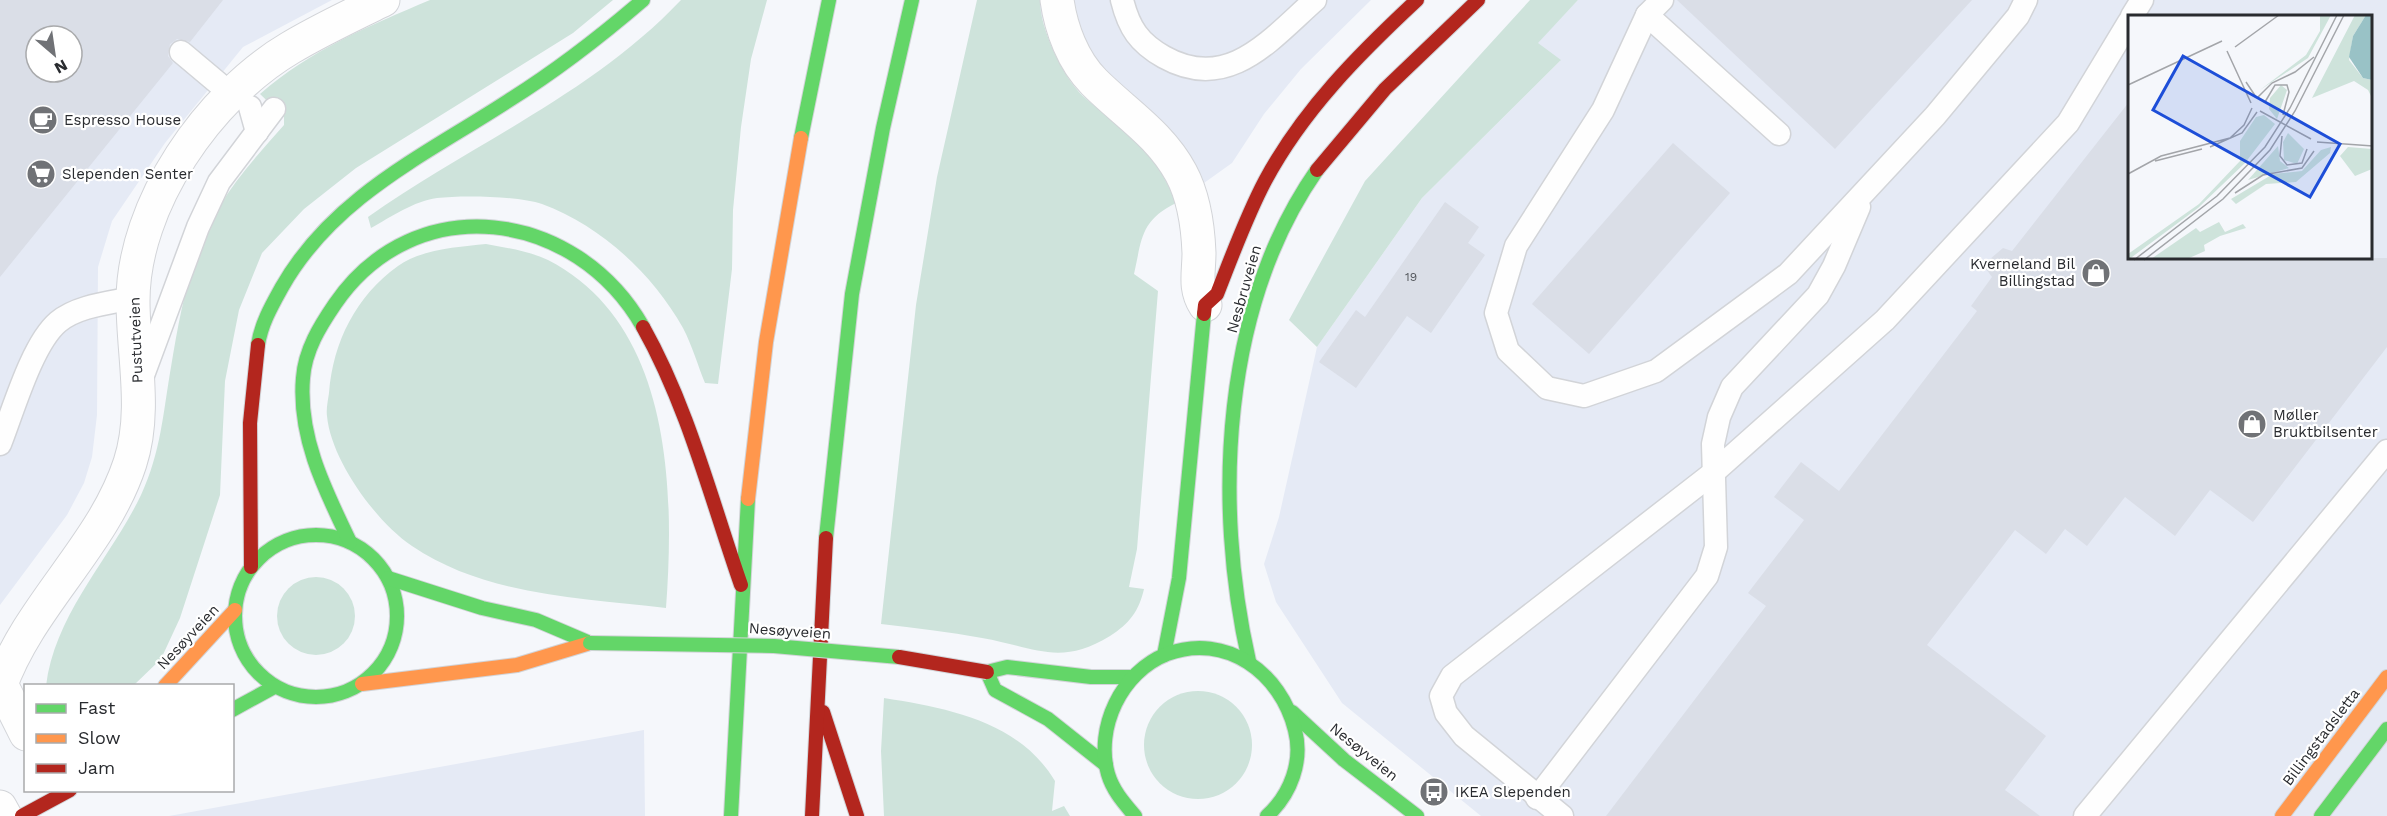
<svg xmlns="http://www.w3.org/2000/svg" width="2387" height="816" font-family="'Work Sans',sans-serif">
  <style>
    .built { fill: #e5eaf5; fill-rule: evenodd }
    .green { fill: #cee3db }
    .building { fill: #dadee7; fill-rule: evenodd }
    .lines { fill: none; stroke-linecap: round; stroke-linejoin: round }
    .lane-casing { stroke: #d2d4d8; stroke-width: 25 }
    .street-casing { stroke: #d2d4d8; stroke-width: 35 }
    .fast-casing { stroke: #d2d4d8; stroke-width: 16 }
    .slow-casing { stroke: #d2d4d8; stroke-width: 16 }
    .jam-casing { stroke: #d2d4d8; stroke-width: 16 }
    .lane { stroke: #fefefe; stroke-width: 22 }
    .street { stroke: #fefefe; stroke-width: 33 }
    .fast { stroke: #63d668; stroke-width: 14 }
    .slow { stroke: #ff974d; stroke-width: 14 }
    .jam { stroke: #b3261e; stroke-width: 14 }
    .fast-bridge-casing { stroke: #d2d4d8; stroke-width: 16; stroke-linecap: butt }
    .jam-bridge-casing { stroke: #d2d4d8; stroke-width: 16; stroke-linecap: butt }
    .fast-bridge { stroke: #63d668; stroke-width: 14 }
    .jam-bridge { stroke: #b3261e; stroke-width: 14 }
    .labels { text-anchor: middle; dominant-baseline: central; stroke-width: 4.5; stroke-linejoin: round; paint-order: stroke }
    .number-label { font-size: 12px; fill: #55585d }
    .poi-label { font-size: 15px; fill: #292b2f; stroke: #fff; text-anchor: start }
    .street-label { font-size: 15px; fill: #292b2f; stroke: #fff }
    .inset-road { fill: none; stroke: #a3a5a9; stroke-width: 1.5 }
    .view { fill: #1d4ed8; fill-opacity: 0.15; stroke: #1d4ed8; stroke-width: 3 }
    .inset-edge { fill: none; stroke: #292b2f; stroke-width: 3 }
  </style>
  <rect width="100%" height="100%" fill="#f5f7fb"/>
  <g class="built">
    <path d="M0 0H332L243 47 165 143 112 221 98 267 97 415 92 457 84 483 67 515 0 605ZM36 36H72V72H36Z"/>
    <polygon points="1040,0 1371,0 1301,69 1264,114 1232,163 1176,203 1068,76 1048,35 1040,11"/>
    <path d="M1578 0H2387V816H1481L1342 703 1276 602 1264 564 1279 517 1317 347 1422 198 1560 61 1537 43ZM2129 16H2370V258H2129Z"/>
    <polygon points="644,730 645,816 169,816"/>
  </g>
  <g class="green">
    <path d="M430 0H613L573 33 356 168 304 209 262 253 239 310 225 381 220 495 180 618 161 659 134 685 46 686C55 613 111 558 141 495 161 452 163 413 171 367 180 313 190 255 219 207 237 177 261 151 284 125V117L260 94C310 50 369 26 430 0Z"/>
    <path d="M681 0H767L751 59 741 127 733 210 732 269 718 384 705 383C698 366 692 345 683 328 652 273 601 226 542 204 519 196 462 195 437 198 414 201 391 217 371 228L368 217C473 143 592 94 681 0Z"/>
    <path d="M977 0H1040C1039 26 1063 78 1083 96 1097 110 1117 119 1131 133 1151 154 1165 176 1176 203 1140 221 1142 239 1134 274L1158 291 1137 549 1129 587 1144 589C1139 611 1129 624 1110 636 1060 667 1034 647 982 638 949 632 915 628 881 624L916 305 937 177Z"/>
    <polygon points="1530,0 1578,0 1538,43 1561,60 1422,198 1317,347 1289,320 1365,181"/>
    <path d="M486 244C507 248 529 251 548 260 671 323 675 487 666 608 581 598 486 596 412 546 376 522 331 460 327 416 326 409 328 400 329 393 333 342 356 296 398 266 422 249 458 247 486 244Z"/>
    <circle cx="316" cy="616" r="39"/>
    <circle cx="1198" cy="745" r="54"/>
    <path d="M884 698C947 708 1019 721 1055 781L1052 811 1064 806 1070 816H884L881 751Z"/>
  </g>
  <g class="building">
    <path d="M0 0H223L190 42 177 39 170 44 168 56 173 63 0 277ZM36 36H72V72H36Z"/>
    <polygon points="1677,0 1972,0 1835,149"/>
    <polygon points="2129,102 2129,258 2387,258 2387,347 2253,522 2210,490 2175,536 2125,497 2087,546 2065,529 2046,554 2015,530 1927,645 2046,736 2005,790 2040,816 1606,816 1766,606 1748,593 1804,520 1774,497 1801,462 1839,491 1977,311 1971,306 1992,277 1983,265 2003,248 2012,251"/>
    <polygon points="1673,143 1730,193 1589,354 1532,304"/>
    <polygon points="1445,202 1479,227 1468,243 1485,255 1431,333 1407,316 1356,388 1319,362 1356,310 1365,317"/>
  </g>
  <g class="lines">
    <g class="lane-casing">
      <g id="lane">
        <path d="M1122 0C1129 28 1139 43 1164 57 1228 93 1270 40 1315 0"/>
        <polyline points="1662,0 1647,15 1779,134"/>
        <polyline points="1647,15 1603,110 1516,246 1496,313 1508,351 1547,388 1584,396 1656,371 1788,274 1935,116 2018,16 2026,0"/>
        <polyline points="2132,16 2142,0"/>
        <polyline points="181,52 231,94"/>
        <polyline points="250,107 257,132"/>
        <polyline points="142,378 198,227 219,182 274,109"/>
        <path d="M0 444C13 411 32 344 58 322 77 306 109 303 133 298"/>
        <polyline points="1537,798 1707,576 1716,547 1713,444 1719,417 1732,387 1818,295 1834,266 1859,207"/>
        <polyline points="1562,816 1464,736 1446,713 1441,696 1452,676 1713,473 1885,320 2068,123 2129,22"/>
        <polyline points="2085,816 2387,451"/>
      </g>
    </g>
    <g class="street-casing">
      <g id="street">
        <path d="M1057 0C1061 29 1073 61 1094 82 1125 113 1160 134 1181 173 1194 197 1198 227 1199 253 1199 273 1194 288 1205 305"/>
        <polyline points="1,684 26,734"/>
        <path d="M0 687C29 605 103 546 130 463 147 411 133 355 133 301 133 204 209 96 290 48 320 30 352 15 383 0"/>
        <polyline points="0,807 5,816"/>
      </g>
    </g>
    <g class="fast-casing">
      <g id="fast">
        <polyline points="801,138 829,0"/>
        <path d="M258 345C261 324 272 305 282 287 333 197 425 155 508 101 556 71 600 37 643 0"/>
        <circle cx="316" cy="616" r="81"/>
        <polyline points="826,538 852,294 883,128 912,0"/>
        <path d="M350 542C325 490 298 437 303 378 305 350 320 326 335 304 415 187 576 209 643 327"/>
        <polyline points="388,578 482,608 536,620 590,643"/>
        <polyline points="1164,655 1179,578 1204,314"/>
        <path d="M1249 661C1213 503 1222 306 1317 170"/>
        <polyline points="232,710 274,687"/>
        <polyline points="1292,712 1344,760 1417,816"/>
        <polyline points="1106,765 1048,719 995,690 987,672 1007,667 1091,677 1133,677"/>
        <polyline points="731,816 748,499"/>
        <path d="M1135 816C1124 803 1113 791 1108 774 1095 728 1121 672 1167 654 1226 632 1281 673 1295 730 1303 761 1291 794 1267 816"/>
        <polyline points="2321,816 2387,729"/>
      </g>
    </g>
    <g class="slow-casing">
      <g id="slow">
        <polyline points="748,499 766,342 801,138"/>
        <polyline points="362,684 517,665 590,643"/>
        <polyline points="165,686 235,610"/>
        <polyline points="2282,816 2387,677"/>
      </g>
    </g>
    <g class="jam-casing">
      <g id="jam">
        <polyline points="1317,170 1385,89 1478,0"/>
        <path d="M1204 314 1205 305 1217 294C1232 256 1246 217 1265 181 1303 110 1359 54 1417 0"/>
        <path d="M643 327C688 407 711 499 741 585"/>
        <polyline points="251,567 250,423 258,345"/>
        <polyline points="823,712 857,816"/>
        <polyline points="22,816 70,790"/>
        <polyline points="812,816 826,538"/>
      </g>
    </g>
    <use href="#lane" class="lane"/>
    <use href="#street" class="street"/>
    <use href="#fast" class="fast"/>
    <use href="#slow" class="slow"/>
    <use href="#jam" class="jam"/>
    <g class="fast-bridge-casing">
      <polyline id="fast-bridge" points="590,643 774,646 899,657"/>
    </g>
    <g class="jam-bridge-casing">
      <polyline id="jam-bridge" points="899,657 987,672"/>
    </g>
    <use href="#fast-bridge" class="fast-bridge"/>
    <use href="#jam-bridge" class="jam-bridge"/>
  </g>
  <defs>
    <g id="cafe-disc" transform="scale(1.5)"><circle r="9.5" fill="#707276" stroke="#fff"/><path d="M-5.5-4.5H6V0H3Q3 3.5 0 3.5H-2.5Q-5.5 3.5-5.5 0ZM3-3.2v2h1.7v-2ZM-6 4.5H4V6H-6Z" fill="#fff"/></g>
    <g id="supermarket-disc" transform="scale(1.5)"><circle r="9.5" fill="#707276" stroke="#fff"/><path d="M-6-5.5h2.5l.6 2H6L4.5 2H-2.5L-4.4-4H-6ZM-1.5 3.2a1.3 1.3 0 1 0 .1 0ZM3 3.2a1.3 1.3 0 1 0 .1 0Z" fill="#fff"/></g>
    <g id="shop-disc" transform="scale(1.5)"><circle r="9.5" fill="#707276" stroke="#fff"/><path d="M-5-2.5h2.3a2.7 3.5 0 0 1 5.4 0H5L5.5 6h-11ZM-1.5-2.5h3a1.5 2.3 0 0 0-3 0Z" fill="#fff"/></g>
    <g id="bus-disc" transform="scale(1.5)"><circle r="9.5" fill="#707276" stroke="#fff"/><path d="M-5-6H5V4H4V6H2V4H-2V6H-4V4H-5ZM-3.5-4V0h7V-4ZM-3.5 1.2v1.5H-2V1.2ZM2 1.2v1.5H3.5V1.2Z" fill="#fff"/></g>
  </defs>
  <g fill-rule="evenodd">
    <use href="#cafe-disc" x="43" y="120"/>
    <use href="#supermarket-disc" x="41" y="174"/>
    <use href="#shop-disc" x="2096" y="273"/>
    <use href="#shop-disc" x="2252" y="424"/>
    <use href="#bus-disc" x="1434" y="792"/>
  </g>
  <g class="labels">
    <g class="number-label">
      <text x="1411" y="277">19</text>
    </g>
    <g class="poi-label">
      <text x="64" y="120">Espresso House</text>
      <text x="62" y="174">Slependen Senter</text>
      <text x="2075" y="264" text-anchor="end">Kverneland Bil<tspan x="2075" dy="17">Billingstad</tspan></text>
      <text x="2273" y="415">Møller<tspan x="2273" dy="17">Bruktbilsenter</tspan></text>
      <text x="1455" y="792">IKEA Slependen</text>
    </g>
    <g class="street-label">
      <text transform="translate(1244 289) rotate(-74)">Nesbruveien</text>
      <text transform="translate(136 340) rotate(-92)">Pustutveien</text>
      <text transform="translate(790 631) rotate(4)">Nesøyveien</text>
      <text transform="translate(188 637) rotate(-47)">Nesøyveien</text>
      <text transform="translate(2321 737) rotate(-53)">Billingstadsletta</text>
      <text transform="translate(1364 752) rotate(39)">Nesøyveien</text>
    </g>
  </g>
  <g transform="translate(2128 15)">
    <rect width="244" height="244" fill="#f5f7fb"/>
    <path d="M192 0H203L180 43 132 75 178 40 192 16ZM227 0H238L225 21 221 45 235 63 244 65V83L240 75 226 66 184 83ZM153 70 159 75 149 104 141 94 142 83ZM136 100 147 109 117 148 70 193 0 245V239L71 189 112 146V126L128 102ZM160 118 176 134 169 149 156 145 155 127ZM150 131 152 146 161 153 120 165ZM203 132 202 138 168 167 138 169 108 189 103 184 145 159 174 156 193 135ZM220 132 244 134V154L227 161 212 141ZM91 207 97 217 115 209 118 213 92 221 76 230 77 236 59 244H23L68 213 72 217Z" fill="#cee3db"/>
    <path d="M238 0H244V65L235 63 221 42 225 21Z" fill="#99c2c6"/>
    <path class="inset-road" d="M107 32 151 0M99 36 123 88M118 67 128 82M0 70 94 26M130 82 144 68 167 57 186 42M137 87 147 70H159L161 77 155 100M132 96 183 124M154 121 152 141 159 150 174 148 179 134M189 127 245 131M82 132 114 118 129 97M27 146 74 134M0 159 33 141 102 123 116 110 124 93M107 178 135 160 174 153 186 136M6 245 89 181 137 132 162 93 209 0M16 245 95 184 142 135 167 96 216 0"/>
    <path class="view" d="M55 41 212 129 182 182 25 95Z"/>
    <rect width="244" height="244" class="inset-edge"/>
  </g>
  <rect x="24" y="684" width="210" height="108" fill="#ffffff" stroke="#a9aaac" stroke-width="1.5"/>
  <rect x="36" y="704" width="30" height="9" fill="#63d668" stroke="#a9aaac" stroke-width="1.5"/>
  <text x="78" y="714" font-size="18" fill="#292b2f">Fast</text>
  <rect x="36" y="734" width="30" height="9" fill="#ff974d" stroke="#a9aaac" stroke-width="1.5"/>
  <text x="78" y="744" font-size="18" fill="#292b2f">Slow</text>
  <rect x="36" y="764" width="30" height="9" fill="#b3261e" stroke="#a9aaac" stroke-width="1.5"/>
  <text x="78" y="774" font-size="18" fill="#292b2f">Jam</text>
  <g transform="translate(54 54) rotate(151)"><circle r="28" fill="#ffffff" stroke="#a9aaac" stroke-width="1.5"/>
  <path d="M0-4.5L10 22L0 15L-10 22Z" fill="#707276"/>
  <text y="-9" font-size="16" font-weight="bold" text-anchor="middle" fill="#292b2f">N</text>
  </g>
</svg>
